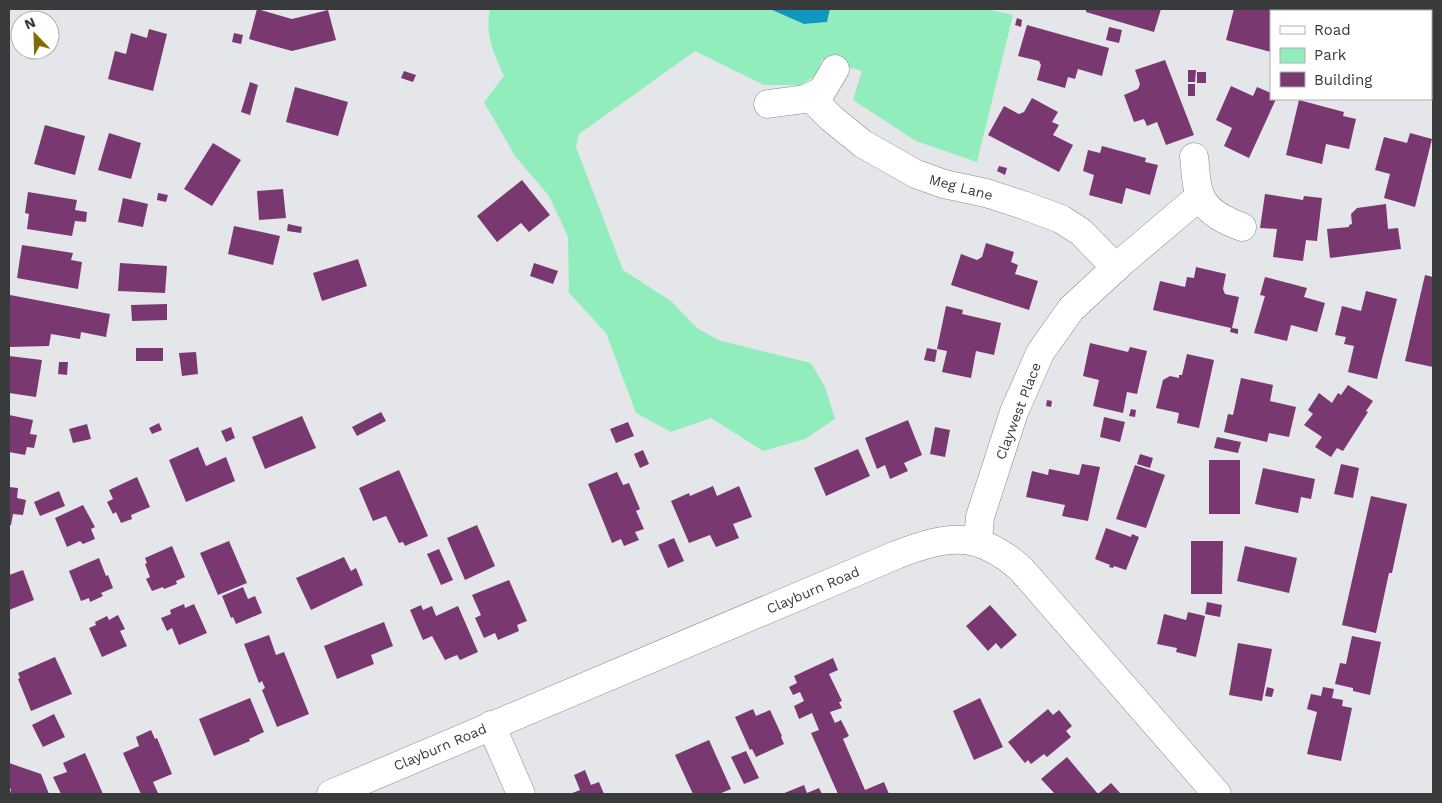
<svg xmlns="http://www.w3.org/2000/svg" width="1442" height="803" font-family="'Work Sans',sans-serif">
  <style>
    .green { fill: #91eebc }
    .water { fill: #0f97c0 }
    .building { fill: #7a3871 }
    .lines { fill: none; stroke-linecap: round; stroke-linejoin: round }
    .street-casing { stroke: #88898d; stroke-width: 29 }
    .street { stroke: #fff; stroke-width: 28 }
    .labels { text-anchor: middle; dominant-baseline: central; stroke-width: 5; stroke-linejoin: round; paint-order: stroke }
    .street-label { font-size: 14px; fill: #393a3c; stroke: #fff }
  </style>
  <rect width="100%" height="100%" fill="#e4e6ea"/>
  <path class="green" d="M490 9H770L804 24 827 22 830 9H986L1013 15 977 162 916 141 853 100 862 71 822 59 818 73 802 85H764L695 51 579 134 576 147 623 270 671 301 697 328 718 340 811 363 825 387 835 419 805 439 763 451 711 418 671 432 636 413 606 333 569 293 568 237 549 196 515 156 484 102 504 76C493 51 485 37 490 9Z"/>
  <polygon class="water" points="770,9 830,9 827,22 804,24"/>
  <g class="building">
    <polygon points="257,9 292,19 328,10 336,40 292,51 249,39"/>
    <polygon points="1086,9 1161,9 1154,32 1086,12"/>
    <polygon points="1234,9 1358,9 1365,11 1271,11 1271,52 1226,40"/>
    <polygon points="1429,9 1433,9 1433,96 1431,95 1431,11 1429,11"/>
    <polygon points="1017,18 1022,20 1021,27 1015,25"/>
    <polygon points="1027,25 1109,48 1102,76 1078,69 1075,79 1068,77 1065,88 1037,80 1041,65 1039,61 1018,56"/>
    <polygon points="1109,27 1122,30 1119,43 1106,40"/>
    <polygon points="149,29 167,34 153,91 108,79 115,51 126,54 131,33 147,38"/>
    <polygon points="234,33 243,35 241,44 232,42"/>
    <polygon points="1165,60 1194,135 1166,145 1157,122 1147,126 1144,119 1134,122 1124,95 1138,89 1140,84 1135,70"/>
    <polygon points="1188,70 1196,70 1195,82 1188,82"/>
    <polygon points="404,71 416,75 413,82 401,78"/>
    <rect x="1197" y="72" width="9" height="11"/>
    <polygon points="250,82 258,85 250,115 241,112"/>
    <rect x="1188" y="84" width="7" height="12"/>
    <polygon points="1231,86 1253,96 1257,87 1271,93 1271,99 1276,99 1249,158 1224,146 1232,128 1216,120"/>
    <polygon points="295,87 348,102 338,136 286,122"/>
    <polygon points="1032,98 1058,112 1052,122 1059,125 1053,135 1073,145 1059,172 988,135 1004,106 1019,114 1024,112"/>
    <polygon points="1299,100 1344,112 1343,116 1356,119 1349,149 1326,144 1322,164 1286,155"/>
    <polygon points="45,125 85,136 75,175 34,164"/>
    <polygon points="109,133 141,143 131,179 98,170"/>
    <polygon points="1410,133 1432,139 1415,207 1384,198 1390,174 1375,170 1384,137 1407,143"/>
    <polygon points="213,143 241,160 212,206 184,189"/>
    <polygon points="1102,146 1146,158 1145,162 1158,165 1150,195 1126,188 1122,204 1089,195 1094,175 1083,171 1088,150 1100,153"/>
    <polygon points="999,166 1007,168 1005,175 997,171"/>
    <polygon points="522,180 550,215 529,232 521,223 497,242 477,216"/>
    <polygon points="283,189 286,218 259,220 257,191"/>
    <polygon points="28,192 77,200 75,210 87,212 86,222 75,221 72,236 27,229 29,214 25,213"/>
    <polygon points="158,193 168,195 166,202 157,200"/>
    <polygon points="1265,194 1303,200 1304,196 1322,198 1317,241 1306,240 1303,261 1273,257 1277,229 1260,228"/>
    <polygon points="123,198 148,204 143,227 118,222"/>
    <polygon points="1386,204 1388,229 1398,228 1401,249 1330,258 1327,229 1349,227 1349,225 1352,224 1351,214 1357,208"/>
    <polygon points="288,224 302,227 301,233 287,231"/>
    <polygon points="234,226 280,236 273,265 228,254"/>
    <polygon points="986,243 1014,252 1011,262 1018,265 1015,274 1038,281 1029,310 951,285 961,254 977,260 982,257"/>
    <polygon points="22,245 73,253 71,260 82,262 78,289 17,278"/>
    <polygon points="358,259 367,286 322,301 313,273"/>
    <polygon points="120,263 167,266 165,293 118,291"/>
    <polygon points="534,263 558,271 553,284 530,276"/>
    <polygon points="1196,267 1226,274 1223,289 1225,294 1239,297 1232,328 1238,329 1238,334 1230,332 1231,328 1153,310 1160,281 1185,287 1187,277 1194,278"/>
    <polygon points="1425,275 1433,277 1433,367 1405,361"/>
    <polygon points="1265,277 1307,288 1304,297 1325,303 1317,332 1291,325 1287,341 1254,333 1265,296 1260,295"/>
    <polygon points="1366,291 1397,299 1377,379 1348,372 1354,346 1344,344 1346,337 1335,335 1342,306 1361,311"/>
    <polygon points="10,295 110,314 106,337 81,332 80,339 51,334 49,346 9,347"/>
    <polygon points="167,304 167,320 132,321 131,305"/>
    <polygon points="946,306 963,310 962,314 1001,323 994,355 976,351 971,378 942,372 947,351 937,349"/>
    <polygon points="1090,343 1128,352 1130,347 1147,351 1137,394 1127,392 1123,413 1093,406 1099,380 1083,376"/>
    <rect x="136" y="348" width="27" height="13"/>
    <polygon points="927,348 937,350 935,362 924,360"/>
    <polygon points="196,352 198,374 182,376 179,353"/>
    <polygon points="1187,354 1214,360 1199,428 1177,423 1179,413 1156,408 1163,380 1170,376 1179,378 1179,375 1182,375"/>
    <polygon points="9,356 42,360 36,397 9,393"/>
    <polygon points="59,362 68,362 67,375 58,374"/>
    <polygon points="1241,378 1273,385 1270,401 1296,407 1289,437 1269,433 1267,442 1224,432 1228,414 1233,415"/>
    <polygon points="1348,385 1373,401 1366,411 1368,412 1343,451 1337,448 1331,457 1315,447 1322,437 1304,425 1313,414 1308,410 1319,393 1332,403 1338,393 1341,395"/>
    <polygon points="1047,400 1052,401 1051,407 1046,406"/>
    <polygon points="1131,409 1136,410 1135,417 1129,416"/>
    <polygon points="381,412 386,421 357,436 352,427"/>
    <polygon points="9,415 33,420 30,434 37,435 34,448 27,447 25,455 9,452"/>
    <polygon points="302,416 316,448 265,469 252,437"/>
    <polygon points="1104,417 1125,422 1120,442 1100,437"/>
    <polygon points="908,420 922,455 904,463 908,471 890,479 885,465 877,469 865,438"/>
    <polygon points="628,422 634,436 616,443 610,429"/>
    <polygon points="159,423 162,430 152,434 149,428"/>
    <polygon points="87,424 91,439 73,443 69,429"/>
    <polygon points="231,427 235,438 226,442 221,431"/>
    <polygon points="935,427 950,430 945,457 930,454"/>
    <polygon points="1217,437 1241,442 1238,453 1214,448"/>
    <polygon points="198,447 206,466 226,457 235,481 186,502 169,460"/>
    <polygon points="858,449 870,476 826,496 814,468"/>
    <polygon points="643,450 649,464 640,468 634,454"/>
    <polygon points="1140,454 1153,458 1150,468 1137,464"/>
    <rect x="1209" y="460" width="31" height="54"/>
    <polygon points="1082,464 1100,467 1088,521 1062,516 1065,505 1026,497 1032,471 1048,475 1049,469 1079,475"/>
    <polygon points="1341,464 1359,468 1353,498 1334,494"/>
    <polygon points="1135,465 1165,475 1146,528 1116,519"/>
    <polygon points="1263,468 1315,479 1311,499 1301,497 1298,513 1255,504"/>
    <polygon points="399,470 428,536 405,546 403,542 399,543 386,516 373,521 359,488"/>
    <polygon points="617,472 623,485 629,483 640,509 636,511 644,529 635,532 639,540 624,546 621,539 612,543 588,484"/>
    <polygon points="137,477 150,507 131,515 132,519 121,523 116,512 113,514 107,502 113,499 109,490"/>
    <polygon points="713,486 717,496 739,486 752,517 733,524 739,538 716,547 710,535 689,543 671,501 689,493 690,496"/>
    <polygon points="9,487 18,488 17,498 26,500 23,515 13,514 11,525 9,525"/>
    <polygon points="59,491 65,506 40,516 34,502"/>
    <polygon points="1371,496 1407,504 1392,573 1389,573 1376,633 1342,625"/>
    <polygon points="83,505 95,527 91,529 95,539 83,544 80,541 67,547 55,518"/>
    <polygon points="477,525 495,566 465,580 447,538"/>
    <polygon points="1106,528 1131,537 1132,534 1139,537 1126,570 1114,566 1113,568 1109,567 1110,565 1095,559"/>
    <polygon points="674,538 684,561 668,568 658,545"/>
    <polygon points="229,541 247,583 218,595 200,553"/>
    <polygon points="1191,541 1223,541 1222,594 1191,594"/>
    <polygon points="172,546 185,577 176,581 177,584 164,589 163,587 152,591 146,579 150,577 145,564 147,563 145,558"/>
    <polygon points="1245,546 1297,558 1289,593 1237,581"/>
    <polygon points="439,549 453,580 441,585 427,554"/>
    <polygon points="344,557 351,571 356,568 363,585 311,610 296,578"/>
    <polygon points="99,558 106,576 108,575 113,588 101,593 103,596 90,602 89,598 81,601 69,571"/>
    <polygon points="23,570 34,600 9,610 9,575"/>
    <polygon points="509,580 527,621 517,625 519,631 498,640 495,633 484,638 475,618 481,615 472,595"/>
    <polygon points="243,587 248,599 255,596 262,613 236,624 233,617 231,618 222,596"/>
    <polygon points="1207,602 1222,605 1220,617 1205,614"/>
    <polygon points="184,604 185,608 194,604 207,633 179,645 172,628 167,631 161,618 171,614 170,610"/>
    <polygon points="421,605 423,610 432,606 436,616 458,606 478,652 460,660 457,655 445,660 432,636 423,640 410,610"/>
    <polygon points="990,605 1017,635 1001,649 996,643 988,651 966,626"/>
    <polygon points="1188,612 1205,616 1196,657 1176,652 1177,648 1157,644 1164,614 1186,620"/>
    <polygon points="118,615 125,629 120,631 127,646 102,657 89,628 96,625 95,622 107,616 109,620"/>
    <polygon points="384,622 393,646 371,655 374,664 337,679 324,646"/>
    <polygon points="269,635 276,655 284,652 309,714 277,727 262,690 265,688 262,681 259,683 244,644"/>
    <polygon points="1352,636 1381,642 1370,695 1353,691 1353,688 1335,684 1340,663 1346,664"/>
    <polygon points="1238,643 1272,649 1262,701 1229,695"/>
    <polygon points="55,657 72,694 31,711 18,679 20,678 18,673"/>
    <polygon points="833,658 838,670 829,674 842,701 839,702 842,708 830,712 835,723 841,720 849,736 843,739 865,790 884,782 889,794 838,794 811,733 819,730 812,713 799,719 794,706 804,701 800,692 793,695 789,687 797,683 794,676"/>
    <polygon points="1267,687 1274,689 1272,697 1265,696"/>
    <polygon points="1323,687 1334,689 1332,698 1343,700 1342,706 1352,708 1341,761 1307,754 1317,712 1307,709 1311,694 1321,696"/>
    <polygon points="250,698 264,732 249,739 250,741 214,756 199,719"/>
    <polygon points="980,698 1003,747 974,760 953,711"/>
    <polygon points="753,709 756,716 770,710 782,736 781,737 784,744 756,757 752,749 750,750 735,717"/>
    <polygon points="1048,709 1053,715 1059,710 1072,726 1066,731 1071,737 1047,757 1044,754 1031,764 1028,760 1025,763 1008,742"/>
    <polygon points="54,714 65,737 43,747 32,725"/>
    <polygon points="151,730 155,739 157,738 172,774 153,782 158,793 141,794 123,753 139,746 136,737"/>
    <polygon points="709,740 731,789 719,794 693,794 675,755"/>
    <polygon points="746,751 759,778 744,784 731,757"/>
    <polygon points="85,753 103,794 61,794 53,777 67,772 63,763"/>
    <polygon points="1067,757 1098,794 1111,783 1121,794 1055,794 1041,779"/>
    <polygon points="9,763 41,774 49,794 13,794 10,793 11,789 9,788"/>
    <polygon points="585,770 591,785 599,782 604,794 570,794 580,790 574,775"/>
    <polygon points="804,785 807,793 819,788 822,794 782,794"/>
  </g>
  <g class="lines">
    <g class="street-casing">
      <g id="street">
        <polyline points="810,97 831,118 863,144 916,174 944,184 986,193 1023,205 1061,219 1081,232 1116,268"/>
        <polyline points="768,104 805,99 822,91 835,69"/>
        <path d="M1194 157C1196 169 1195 186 1201 197 1208 213 1226 221 1242 227"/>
        <polyline points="978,541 980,517 1014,412 1040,353 1071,309 1122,262 1200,196"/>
        <polyline points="491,725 521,794"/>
        <path d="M331 794 896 555C948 535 977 530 1021 569L1217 794"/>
      </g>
    </g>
    <use href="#street" class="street"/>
  </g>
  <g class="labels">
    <g class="street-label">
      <text transform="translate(961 187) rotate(15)">Meg Lane</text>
      <text transform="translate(1018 411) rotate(-69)">Claywest Place</text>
      <text transform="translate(813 590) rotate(-23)">Clayburn Road</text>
      <text transform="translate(440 747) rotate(-23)">Clayburn Road</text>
    </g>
  </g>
  <rect width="1442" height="803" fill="none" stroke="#393a3c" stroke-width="20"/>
  <rect x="1270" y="10" width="162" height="90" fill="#ffffff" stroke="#b0b0b1"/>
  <rect x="1280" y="26" width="25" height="8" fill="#ffffff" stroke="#b0b0b1"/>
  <text x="1314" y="35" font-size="15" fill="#393a3c">Road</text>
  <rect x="1280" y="48" width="25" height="15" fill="#91eebc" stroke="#b0b0b1"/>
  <text x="1314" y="60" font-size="15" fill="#393a3c">Park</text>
  <rect x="1280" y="72" width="25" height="15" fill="#7a3871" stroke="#b0b0b1"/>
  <text x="1314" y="85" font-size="15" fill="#393a3c">Building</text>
  <g transform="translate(35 35) rotate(337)"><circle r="24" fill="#ffffff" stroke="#b0b0b1"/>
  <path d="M0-4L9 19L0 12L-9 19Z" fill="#826c07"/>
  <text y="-8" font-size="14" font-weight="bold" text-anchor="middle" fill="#393a3c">N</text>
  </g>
</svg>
